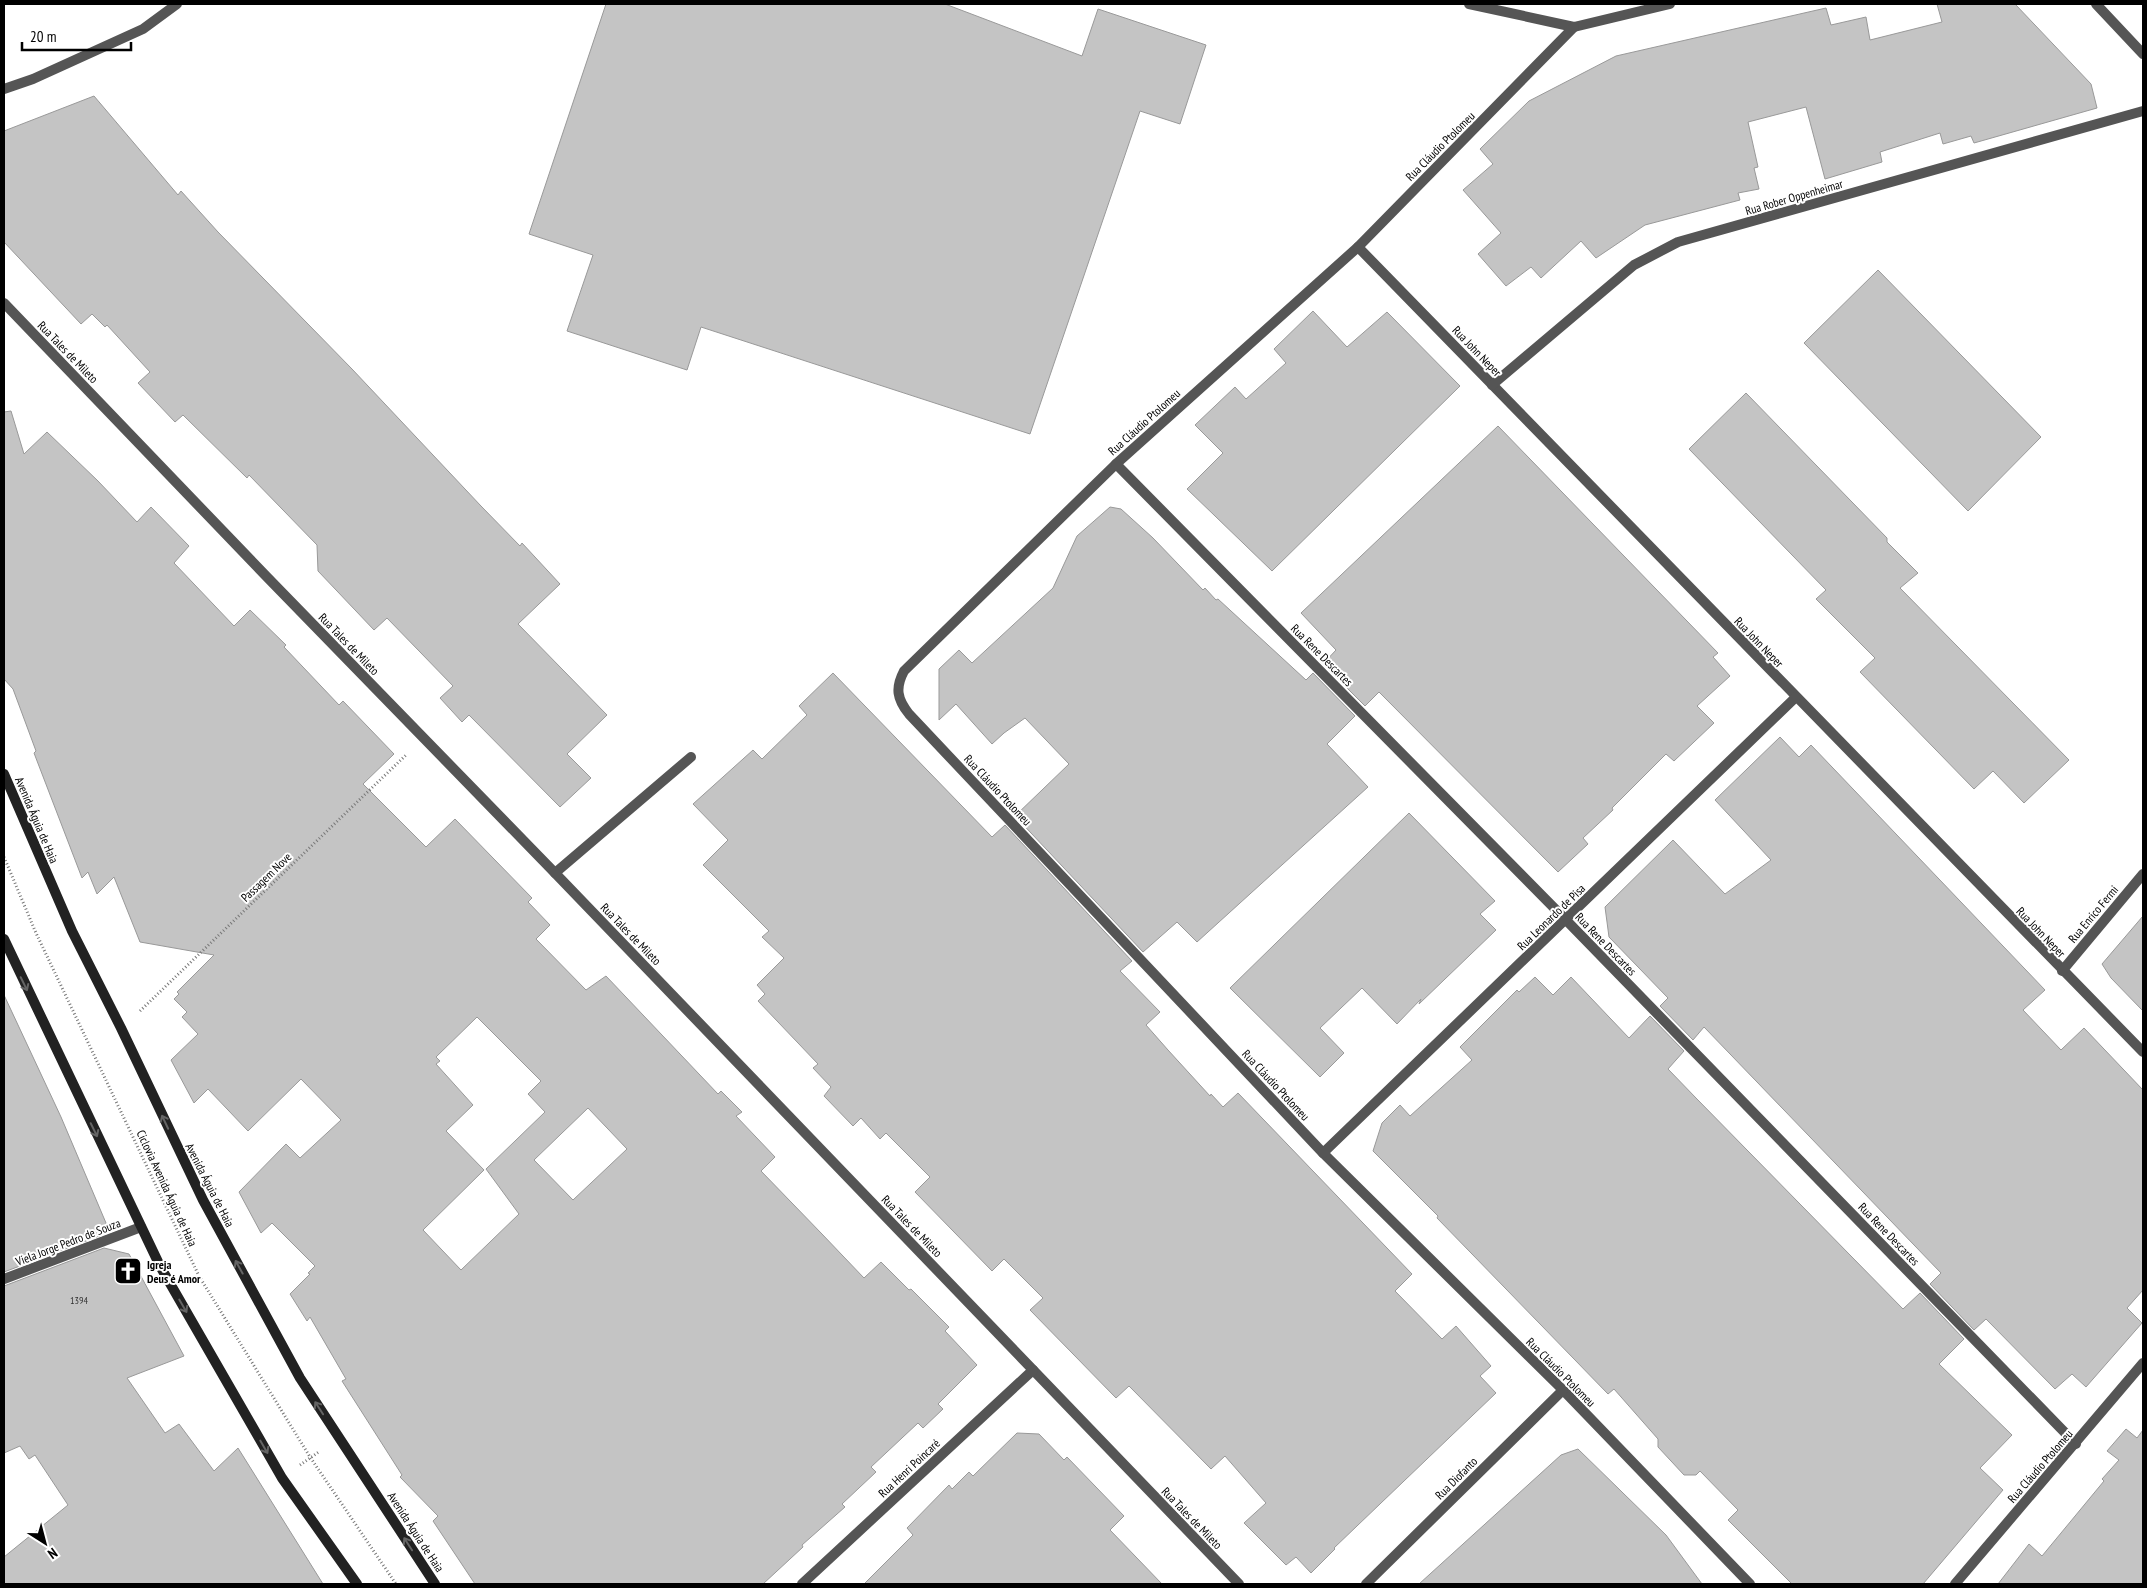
<svg xmlns="http://www.w3.org/2000/svg" width="2147" height="1588" font-family="'PT Sans Narrow',sans-serif">
  <style>
    .building { fill: #c4c4c4; stroke: #999; fill-rule: evenodd }
    .lines { fill: none; stroke-linecap: round; stroke-linejoin: round }
    .path { stroke: #777; stroke-width: 3; stroke-dasharray: 1 2.5; stroke-linecap: butt }
    .lane { stroke: #555; stroke-width: 10 }
    .street { stroke: #555; stroke-width: 10 }
    .secondary { stroke: #222; stroke-width: 10 }
    .oneway { stroke: #646464 }
    .labels { text-anchor: middle; dominant-baseline: central; stroke-width: 4; stroke-linejoin: round; paint-order: stroke }
    .number-label { font-size: 10px; fill: #313131 }
    .street-label { font-size: 12px; fill: #000; stroke: #fff }
    .poi-label { font-size: 12px; font-weight: bold; fill: #000; stroke: #fff; text-anchor: start }
  </style>
  <rect width="100%" height="100%" fill="#fff"/>
  <g class="building">
    <polygon points="606,4 945,4 1082,56 1098,9 1206,45 1180,124 1140,111 1030,434 701,327 687,370 567,331 593,255 529,234"/>
    <polygon points="1937,4 2015,4 2091,84 2097,108 1974,143 1971,136 1943,144 1940,133 1880,152 1882,162 1825,179 1806,107 1748,122 1758,167 1754,168 1759,189 1738,193 1740,200 1645,225 1596,258 1581,241 1541,278 1531,267 1506,286 1478,254 1501,233 1463,190 1493,164 1480,149 1529,101 1616,56 1826,8 1831,25 1866,17 1870,40 1942,22"/>
    <polygon points="94,96 178,195 181,191 218,232 352,369 481,506 520,546 522,543 560,584 518,624 607,715 567,754 591,778 560,807 469,715 462,722 440,698 453,686 387,618 374,630 318,571 317,545 249,475 247,478 183,415 175,422 138,383 150,372 107,325 105,327 92,314 81,324 4,242 4,131"/>
    <polygon points="1878,270 2041,437 1968,511 1804,343"/>
    <polygon points="1313,311 1347,347 1387,312 1460,386 1272,571 1187,489 1223,453 1195,425 1235,387 1246,399 1286,363 1274,349"/>
    <polygon points="1746,393 1887,538 1887,542 1918,573 1900,588 2069,760 2024,803 1993,771 1974,789 1860,672 1875,658 1816,599 1826,590 1689,449"/>
    <path d="M11 411 24 454 47 432 98 481 137 522 151 507 189 546 174 563 234 626 250 610 286 645 284 647 339 705 343 701 394 754 363 784 426 847 455 819 532 898 528 902 550 925 536 939 586 990 606 976 718 1094 721 1091 742 1112 736 1116 775 1157 761 1171 822 1234 864 1278 881 1262 909 1290 911 1289 949 1327 945 1331 977 1365 938 1404 943 1409 923 1428 918 1423 871 1467 876 1472 842 1504 845 1507 802 1545 803 1547 763 1584H475L433 1521 438 1516 400 1477 402 1475 342 1381 346 1379 310 1317 307 1321 290 1294 310 1274 308 1273 315 1266 272 1223 261 1233 239 1192 286 1144 300 1158 341 1120 301 1079 248 1131 208 1089 194 1103 171 1060 198 1034 182 1017 187 1012 174 999 179 994 177 992 214 955 140 942 114 877 97 894 88 872 82 878 34 753 36 751 13 689 4 679V412ZM477 1017 541 1081 528 1094 545 1112 486 1169 519 1214 461 1270 423 1230 484 1170 446 1131 473 1105 436 1064 440 1061 436 1057ZM588 1108 627 1149 573 1200 534 1160Z"/>
    <polygon points="1498,426 1718,653 1713,657 1730,676 1697,706 1714,723 1674,761 1666,754 1612,808 1613,810 1583,838 1588,844 1558,872 1379,692 1365,706 1323,664 1336,650 1301,613"/>
    <polygon points="1110,507 1121,509 1153,538 1203,590 1205,588 1216,600 1218,599 1306,680 1313,673 1355,716 1327,744 1368,787 1197,942 1177,922 1143,952 1015,816 1069,764 1025,718 1004,733 992,744 956,704 939,720 939,669 959,650 972,663 1053,588 1077,536"/>
    <polygon points="833,673 992,837 1005,825 1132,961 1120,971 1160,1012 1146,1025 1168,1050 1210,1096 1211,1094 1223,1107 1238,1093 1412,1274 1395,1291 1442,1339 1456,1326 1491,1366 1480,1376 1496,1393 1334,1548 1335,1549 1311,1573 1296,1557 1286,1565 1244,1523 1266,1503 1225,1456 1211,1469 1129,1386 1116,1398 1030,1310 1043,1298 1004,1259 992,1271 915,1192 930,1177 886,1133 880,1139 861,1118 853,1126 824,1096 831,1087 813,1068 818,1064 758,1001 765,994 757,985 784,958 762,937 769,931 703,865 728,840 693,804 753,750 762,759 807,715 799,706"/>
    <polygon points="1780,737 1799,757 1811,745 2045,990 2023,1010 2061,1050 2084,1028 2143,1090 2143,1290 2127,1308 2142,1323 2086,1387 2072,1374 2055,1389 1986,1319 1974,1330 1930,1284 1941,1273 1704,1027 1693,1040 1660,1006 1668,998 1609,937 1605,907 1673,840 1725,894 1771,860 1715,800"/>
    <polygon points="1409,813 1495,901 1480,914 1496,930 1419,1004 1421,999 1397,1024 1362,988 1320,1028 1344,1053 1320,1077 1230,988"/>
    <polygon points="2143,916 2143,1011 2111,978 2102,964"/>
    <polygon points="1535,977 1553,995 1571,977 1629,1038 1650,1016 1684,1051 1668,1069 1696,1098 1903,1309 1920,1293 1964,1339 1939,1364 2012,1435 1980,1468 2003,1490 1923,1584 1792,1584 1728,1520 1738,1510 1700,1471 1696,1475 1684,1475 1658,1447 1658,1439 1614,1389 1608,1394 1437,1218 1438,1216 1373,1151 1382,1123 1400,1105 1410,1116 1472,1060 1460,1047 1517,990 1519,992"/>
    <polygon points="4,995 61,1117 106,1223 102,1235 4,1272"/>
    <polygon points="104,1248 129,1254 184,1356 127,1378 165,1433 179,1424 214,1471 238,1448 323,1584 4,1584 4,1557 68,1505 35,1455 29,1459 20,1446 4,1453 4,1286"/>
    <polygon points="2126,1429 2137,1438 2143,1430 2143,1584 1998,1584 2029,1544 2042,1556 2104,1481 2102,1479 2119,1460 2107,1451"/>
    <polygon points="1017,1433 1039,1434 1064,1460 1067,1457 1124,1516 1110,1530 1162,1584 864,1584 913,1535 907,1528 949,1485 952,1489 969,1472 973,1476"/>
    <polygon points="1578,1449 1666,1535 1702,1584 1419,1584 1561,1455"/>
  </g>
  <g class="lines">
    <g class="path">
      <polyline points="4,857 36,933 199,1276 310,1457 396,1584"/>
      <polyline points="140,1011 406,755"/>
      <polyline points="300,1465 320,1451"/>
    </g>
    <g class="lane">
      <polyline points="555,873 691,757"/>
      <polyline points="4,1279 141,1227"/>
    </g>
    <g class="street">
      <polyline points="1469,4 1574,27 1670,4"/>
      <polyline points="2096,4 2143,54"/>
      <path d="M1574 27 1358 247 1116 464 904 671C895 688 897 699 909 714L1323 1153 1563 1390 1750 1584"/>
      <polyline points="4,89 33,79 143,29 177,4"/>
      <polyline points="1358,247 2143,1052"/>
      <polyline points="4,303 267,577 555,873 1239,1584"/>
      <polyline points="1492,385 1634,265 1678,242 2143,111"/>
      <polyline points="1116,464 1566,920 2076,1444"/>
      <polyline points="2062,971 2143,874"/>
      <polyline points="1323,1153 1796,697"/>
      <polyline points="802,1584 1033,1370"/>
      <polyline points="1366,1584 1563,1390"/>
      <polyline points="1955,1584 2143,1363"/>
    </g>
    <g class="secondary">
      <polyline points="4,774 72,931 121,1028 203,1200 300,1378 435,1584"/>
      <polyline points="4,939 160,1266 282,1478 357,1584"/>
    </g>
  </g>
  <defs><path id="oneway-shaft" d="M-6 0H5M1.5-3L5.5 0L1.5 3" fill="none" stroke-width="1.6" stroke-linecap="round" stroke-linejoin="round" transform="scale(1.25)"/></defs>
  <g class="oneway">
    <use href="#oneway-shaft" transform="translate(24 984) rotate(64)"/>
    <use href="#oneway-shaft" transform="translate(165 1122) rotate(-115)"/>
    <use href="#oneway-shaft" transform="translate(94 1130) rotate(64)"/>
    <use href="#oneway-shaft" transform="translate(239 1267) rotate(-119)"/>
    <use href="#oneway-shaft" transform="translate(183 1306) rotate(60)"/>
    <use href="#oneway-shaft" transform="translate(319 1408) rotate(-123)"/>
    <use href="#oneway-shaft" transform="translate(264 1447) rotate(60)"/>
    <use href="#oneway-shaft" transform="translate(408 1544) rotate(-123)"/>
  </g>
  <defs>
    <g id="church-square" transform="scale(1.4375)"><rect x="-9" y="-9" width="18" height="18" rx="4" fill="#000" stroke="#fff"/><path d="M-1.2-6h2.4v3.5h3.3v2.4h-3.3V6h-2.4V-.1h-3.3v-2.4h3.3Z" fill="#fff"/></g>
  </defs>
  <g fill-rule="evenodd">
    <use href="#church-square" x="128" y="1271"/>
  </g>
  <g class="labels">
    <g class="number-label">
      <text x="79" y="1300">1394</text>
    </g>
    <g class="street-label">
      <text transform="translate(1440 146) rotate(-45)">Rua Cláudio Ptolomeu</text>
      <text transform="translate(1794 197) rotate(-16)">Rua Rober Oppenheimar</text>
      <text transform="translate(1477 351) rotate(46)">Rua John Neper</text>
      <text transform="translate(68 352) rotate(46)">Rua Tales de Mileto</text>
      <text transform="translate(1144 422) rotate(-42)">Rua Cláudio Ptolomeu</text>
      <text transform="translate(1759 642) rotate(46)">Rua John Neper</text>
      <text transform="translate(349 644) rotate(46)">Rua Tales de Mileto</text>
      <text transform="translate(1322 655) rotate(45)">Rua Rene Descartes</text>
      <text transform="translate(998 790) rotate(47)">Rua Cláudio Ptolomeu</text>
      <text transform="translate(37 820) rotate(67)">Avenida Águia de Haia</text>
      <text transform="translate(266 877) rotate(-44)">Passagem Nove</text>
      <text transform="translate(2093 914) rotate(-50)">Rua Enrico Fermi</text>
      <text transform="translate(1551 917) rotate(-44)">Rua Leonardo de Pisa</text>
      <text transform="translate(2041 932) rotate(46)">Rua John Neper</text>
      <text transform="translate(631 934) rotate(46)">Rua Tales de Mileto</text>
      <text transform="translate(1606 944) rotate(46)">Rua Rene Descartes</text>
      <text transform="translate(1276 1085) rotate(47)">Rua Cláudio Ptolomeu</text>
      <text transform="translate(210 1185) rotate(63)">Avenida Águia de Haia</text>
      <text transform="translate(167 1188) rotate(65)">Ciclovia Avenida Águia de Haia</text>
      <text transform="translate(912 1226) rotate(46)">Rua Tales de Mileto</text>
      <text transform="translate(1889 1234) rotate(46)">Rua Rene Descartes</text>
      <text transform="translate(68 1242) rotate(-21)">Viela Jorge Pedro de Souza</text>
      <text transform="translate(1561 1372) rotate(45)">Rua Cláudio Ptolomeu</text>
      <text transform="translate(2040 1466) rotate(-49)">Rua Cláudio Ptolomeu</text>
      <text transform="translate(909 1468) rotate(-43)">Rua Henri Poincaré</text>
      <text transform="translate(1456 1478) rotate(-45)">Rua Diofanto</text>
      <text transform="translate(1192 1518) rotate(46)">Rua Tales de Mileto</text>
      <text transform="translate(416 1532) rotate(57)">Avenida Águia de Haia</text>
    </g>
    <g class="poi-label">
      <text x="147" y="1264">Igreja<tspan x="147" dy="14">Deus é Amor</tspan></text>
    </g>
  </g>
  <rect width="2147" height="1588" fill="none" stroke="#000000" stroke-width="10"/>
  <g transform="translate(45 1543) rotate(144)" stroke="#ffffff" stroke-width="4" paint-order="stroke">
  <path d="M0-4L9 19L0 12L-9 19Z" fill="#000000"/>
  <text y="-8" font-size="14" font-weight="bold" text-anchor="middle" fill="#000000">N</text>
  </g>
  <path d="M22 42v8h109v-8" fill="none" stroke="#000000" stroke-width="2.5"/>
  <text x="30" y="42" font-size="15" fill="#000000" stroke="#ffffff" stroke-width="4" paint-order="stroke">20 m</text>
</svg>
